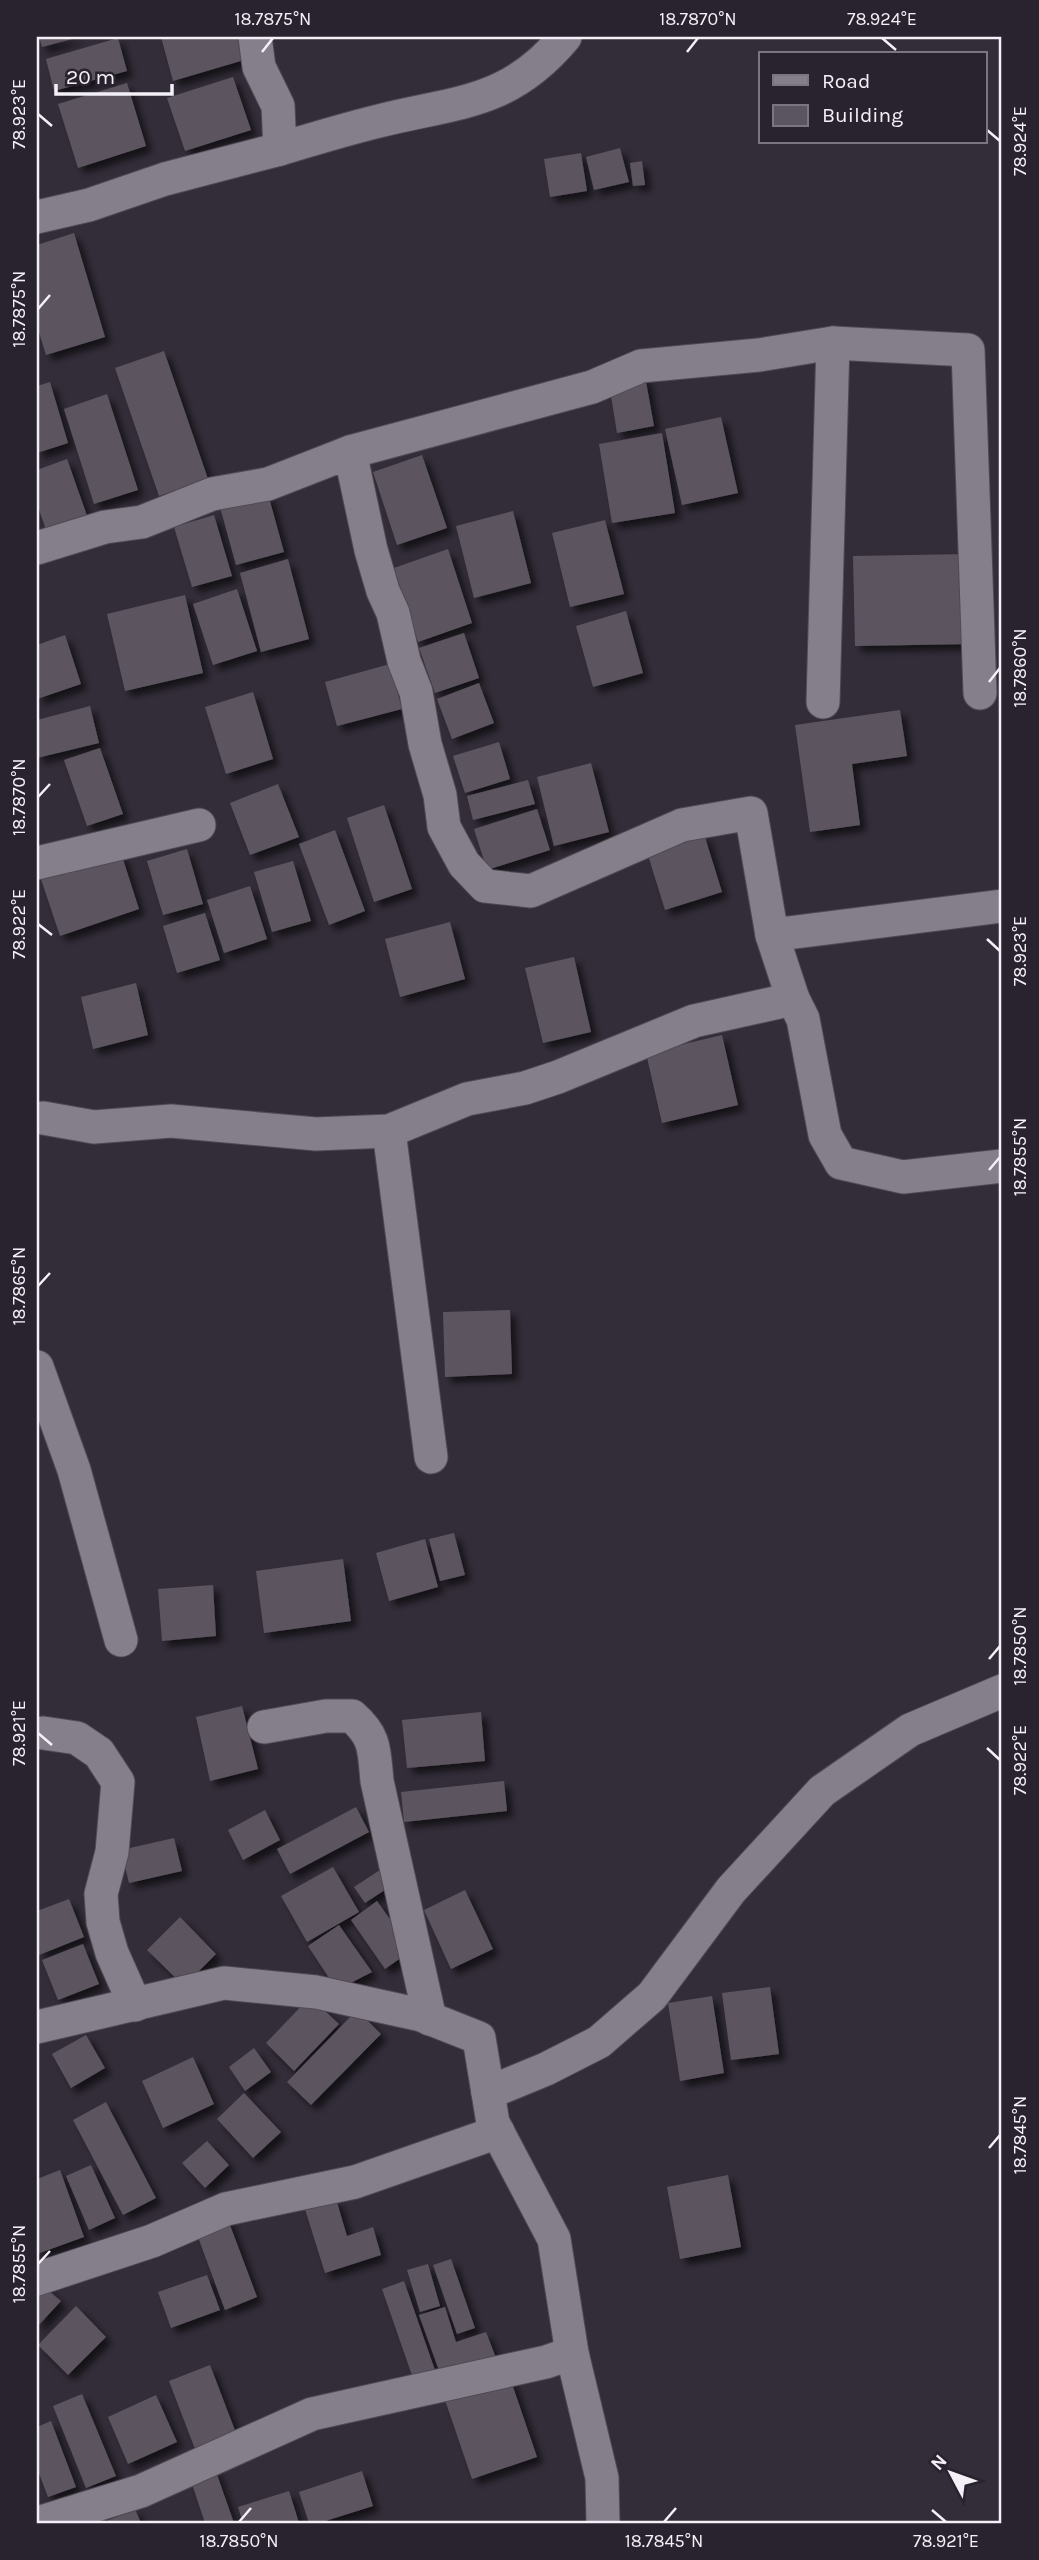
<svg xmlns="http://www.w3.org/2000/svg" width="1039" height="2560" font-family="Karla,sans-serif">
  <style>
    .building { fill: #5b5561; filter: url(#shadow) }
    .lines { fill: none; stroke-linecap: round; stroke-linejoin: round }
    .street-casing { stroke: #4f4a54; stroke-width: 35 }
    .street { stroke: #857f8c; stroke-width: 33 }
    .ticks { fill: none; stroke: #f4f0f8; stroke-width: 2.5 }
    .neatline { fill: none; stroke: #f4f0f8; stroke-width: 2.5 }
    .ticks-label { font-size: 18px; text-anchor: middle; fill: #f4f0f8 }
  </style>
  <defs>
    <filter id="shadow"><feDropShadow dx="6" dy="6" stdDeviation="3.5" flood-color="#0009"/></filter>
  </defs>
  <rect width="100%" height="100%" fill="#332d39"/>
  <g class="building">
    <polygon points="39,37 76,37 76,38 42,47"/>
    <polygon points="161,37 238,37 244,60 173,81"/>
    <polygon points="118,38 127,71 54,91 46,59"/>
    <polygon points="233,77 251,130 185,151 167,98"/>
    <polygon points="127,83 146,146 78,168 58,104"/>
    <polygon points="620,148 629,182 594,190 586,157"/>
    <polygon points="581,153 587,191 550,197 544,159"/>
    <polygon points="642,161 645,185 633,186 630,163"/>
    <polygon points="74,233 105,337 46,355 37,326 37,245"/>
    <polygon points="164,351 208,479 159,496 115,368"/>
    <polygon points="645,376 654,426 617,433 609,383"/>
    <polygon points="50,382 68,443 37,453 37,386"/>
    <polygon points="107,394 138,490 94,504 64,409"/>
    <polygon points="721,417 738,493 682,505 665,429"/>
    <polygon points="662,433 675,513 612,523 599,444"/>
    <polygon points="422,455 447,528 397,545 373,472"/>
    <polygon points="67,459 91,527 50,541 37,504 37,470"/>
    <polygon points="268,494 284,552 236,565 220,507"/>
    <polygon points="513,511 531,583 474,598 456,526"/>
    <polygon points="214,515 232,576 192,587 174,527"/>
    <polygon points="605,520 624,594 570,607 552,533"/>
    <polygon points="448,549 472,623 418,642 394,568"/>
    <polygon points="969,554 971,644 855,646 853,556"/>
    <polygon points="288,559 309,639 261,652 240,573"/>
    <polygon points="237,589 257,651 213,665 193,604"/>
    <polygon points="185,595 203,673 125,691 107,614"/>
    <polygon points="626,611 643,673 593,687 576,626"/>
    <polygon points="464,633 479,678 435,693 419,648"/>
    <polygon points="65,635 81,684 37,699 37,645"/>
    <polygon points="390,664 402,709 337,726 325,682"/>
    <polygon points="479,683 494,723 452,739 437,699"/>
    <polygon points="253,692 273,759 226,774 205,707"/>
    <polygon points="90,706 99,743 37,758 37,720"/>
    <polygon points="900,710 907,756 852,764 860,825 810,832 795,725"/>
    <polygon points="499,742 510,779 465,793 453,756"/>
    <polygon points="100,748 123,814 87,826 64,760"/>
    <polygon points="591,763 609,832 554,846 537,777"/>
    <polygon points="528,780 535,804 473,820 467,796"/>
    <polygon points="278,784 299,837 250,855 230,803"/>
    <polygon points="384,805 412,889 374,902 347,818"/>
    <polygon points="537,809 550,850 487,870 474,829"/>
    <polygon points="335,830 365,911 329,925 299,844"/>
    <polygon points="704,834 722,892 665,910 647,852"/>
    <polygon points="187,849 203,904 163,915 147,861"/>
    <polygon points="121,853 139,909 60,936 41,879"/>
    <polygon points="293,861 311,921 272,932 254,872"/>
    <polygon points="250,886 267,939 224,953 207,900"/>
    <polygon points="205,913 220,960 177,973 163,926"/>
    <polygon points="450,922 465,979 400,997 385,939"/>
    <polygon points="574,957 591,1032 543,1043 525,968"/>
    <polygon points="136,983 148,1035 93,1049 81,997"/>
    <polygon points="722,1035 738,1105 662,1123 646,1053"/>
    <polygon points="510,1310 512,1374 445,1377 443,1312"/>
    <polygon points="454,1533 465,1575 440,1581 429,1539"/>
    <polygon points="425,1539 438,1587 389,1601 376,1553"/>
    <polygon points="343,1559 351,1621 264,1633 256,1571"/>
    <polygon points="213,1585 216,1636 162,1641 158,1589"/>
    <polygon points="242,1706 258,1769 210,1781 196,1717"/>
    <polygon points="481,1712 485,1761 407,1768 402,1720"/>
    <polygon points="504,1781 507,1811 404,1822 401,1792"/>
    <polygon points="356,1807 369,1832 290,1874 277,1849"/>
    <polygon points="265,1810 280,1840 243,1860 228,1830"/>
    <polygon points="174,1838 182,1871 129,1883 121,1850"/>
    <polygon points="333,1867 359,1912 307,1942 281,1896"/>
    <polygon points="383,1868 394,1884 365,1903 354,1887"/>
    <polygon points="465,1890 493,1949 451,1969 424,1910"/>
    <polygon points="69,1899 84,1937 39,1955 37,1911"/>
    <polygon points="377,1901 412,1950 385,1969 351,1920"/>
    <polygon points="180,1917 216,1954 184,1986 147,1950"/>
    <polygon points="339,1925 372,1972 337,1990 308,1946"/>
    <polygon points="83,1944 99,1984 58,2000 42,1960"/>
    <polygon points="770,1987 779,2054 731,2060 722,1993"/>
    <polygon points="712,1996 724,2073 680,2081 668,2003"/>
    <polygon points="310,1997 339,2024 294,2071 266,2043"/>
    <polygon points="357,2010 381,2034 311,2105 287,2082"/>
    <polygon points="86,2035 105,2068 71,2088 52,2054"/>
    <polygon points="254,2048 271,2072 245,2091 229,2067"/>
    <polygon points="193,2057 214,2104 163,2128 142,2081"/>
    <polygon points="244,2093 281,2132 253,2158 217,2119"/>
    <polygon points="106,2102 156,2198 123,2215 73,2120"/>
    <polygon points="207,2141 229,2165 205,2188 182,2163"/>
    <polygon points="91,2165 115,2218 89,2230 66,2176"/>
    <polygon points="60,2170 84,2237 37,2254 37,2179"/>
    <polygon points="728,2175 741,2247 680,2259 667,2187"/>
    <polygon points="336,2199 347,2236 373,2227 381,2255 325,2273 305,2209"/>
    <polygon points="227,2217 257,2297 225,2310 195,2229"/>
    <polygon points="451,2259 475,2328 457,2334 433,2265"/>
    <polygon points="428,2264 440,2306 420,2312 407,2270"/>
    <polygon points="207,2275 220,2310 171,2328 158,2292"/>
    <polygon points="404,2281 437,2376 415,2384 382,2289"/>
    <polygon points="44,2287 61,2301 37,2327 37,2295"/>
    <polygon points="76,2306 106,2337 68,2375 38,2345"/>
    <polygon points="445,2307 456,2342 486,2332 496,2358 441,2376 419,2315"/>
    <polygon points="210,2365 236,2433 195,2449 169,2381"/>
    <polygon points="510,2378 537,2457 472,2479 445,2400"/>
    <polygon points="82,2394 116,2476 86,2488 53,2406"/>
    <polygon points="156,2395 177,2442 128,2464 108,2417"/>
    <polygon points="51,2421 76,2487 48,2497 37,2468 37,2427"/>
    <polygon points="215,2469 234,2523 205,2523 190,2478"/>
    <polygon points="362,2471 373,2506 319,2523 309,2523 299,2492"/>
    <polygon points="289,2491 299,2523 243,2523 238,2507"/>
    <polygon points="135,2509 141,2523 102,2523"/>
  </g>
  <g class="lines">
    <g class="street-casing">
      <g id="street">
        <path d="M280 149C313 139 346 129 379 121 458 101 508 105 565 37"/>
        <polyline points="37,217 89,205 165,179 280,149 278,106 259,67 255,37"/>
        <polyline points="350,452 592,387 641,366 759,355 833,343 968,350 980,693"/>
        <polyline points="37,548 105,527 142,522 212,494 268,484 350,452 371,550 383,591 393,613 404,661 416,692 425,744 440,795 444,827 464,864 485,886 531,891 682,825 751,813 772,935 793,999 694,1021 558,1077 525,1088 467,1099 389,1131 316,1134 171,1121 94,1127 43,1118"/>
        <polyline points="823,702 833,343"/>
        <polyline points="37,863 199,825"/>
        <polyline points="772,935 1002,906"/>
        <polyline points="793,999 803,1019 825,1135 841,1163 903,1177 1002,1166"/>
        <polyline points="389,1131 431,1457"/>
        <polyline points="37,1367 74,1470 121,1640"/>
        <path d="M264 1727 326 1716H352C376 1737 374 1750 377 1781L430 2019"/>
        <polyline points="43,1733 77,1738 99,1753 118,1782 112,1852 101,1894 103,1922 112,1953 135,2005"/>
        <polyline points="37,2027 224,1983 316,1992 421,2015 479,2038 493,2123 554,2239 572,2353"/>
        <polyline points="488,2093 546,2069 599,2042 652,1996 731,1890 822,1791 910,1730 1002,1691"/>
        <polyline points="37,2279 152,2241 226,2209 355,2182 498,2132"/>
        <polyline points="38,2523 141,2491 312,2414 546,2362 572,2353 602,2478 603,2523"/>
      </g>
    </g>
    <use href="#street" class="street"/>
  </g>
  <path class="ticks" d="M882 38 896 50M262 52 273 38M687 52 698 38M38 114 52 126M987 130 1000 141M38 309 50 295M989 682 1000 668M38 797 50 784M38 924 52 935M987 939 1000 951M989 1170 1000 1157M38 1286 50 1273M989 1659 1000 1646M38 1733 52 1745M987 1748 1000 1760M989 2148 1000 2135M38 2264 50 2251M932 2510 946 2522M239 2522 251 2508M664 2522 676 2508"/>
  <rect width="1039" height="2560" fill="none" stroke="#29232f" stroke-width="77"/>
  <rect x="759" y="52" width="228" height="91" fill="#29232f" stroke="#7a757f" stroke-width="2"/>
  <rect x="773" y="75" width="35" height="10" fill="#857f8c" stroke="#7a757f" stroke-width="2"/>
  <text x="822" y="88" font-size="21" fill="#f4f0f8">Road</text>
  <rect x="773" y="105" width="35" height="21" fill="#5b5561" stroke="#7a757f" stroke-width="2"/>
  <text x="822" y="122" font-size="21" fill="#f4f0f8">Building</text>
  <g transform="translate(951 2473) rotate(311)" stroke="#29232f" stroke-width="5" paint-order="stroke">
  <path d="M0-5L12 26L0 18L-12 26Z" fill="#f4f0f8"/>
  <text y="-10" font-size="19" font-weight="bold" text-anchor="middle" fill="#f4f0f8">N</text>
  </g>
  <path d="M56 84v10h116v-10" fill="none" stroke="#f4f0f8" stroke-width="3.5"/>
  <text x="66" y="84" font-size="21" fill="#f4f0f8" stroke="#29232f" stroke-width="5" paint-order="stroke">20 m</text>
  <rect x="38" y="38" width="962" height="2484" class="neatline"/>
  <g class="ticks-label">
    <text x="273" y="25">18.7875°N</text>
    <text x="698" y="25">18.7870°N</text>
    <text x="882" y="25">78.924°E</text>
    <text transform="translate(19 114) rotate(-90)" y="6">78.923°E</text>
    <text transform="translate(1020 141) rotate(-90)" y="6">78.924°E</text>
    <text transform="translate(19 309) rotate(-90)" y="6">18.7875°N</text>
    <text transform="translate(1020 668) rotate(-90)" y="6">18.7860°N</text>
    <text transform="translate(19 797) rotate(-90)" y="6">18.7870°N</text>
    <text transform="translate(19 924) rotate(-90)" y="6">78.922°E</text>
    <text transform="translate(1020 951) rotate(-90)" y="6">78.923°E</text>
    <text transform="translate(1020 1157) rotate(-90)" y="6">18.7855°N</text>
    <text transform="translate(19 1286) rotate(-90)" y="6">18.7865°N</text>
    <text transform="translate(1020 1646) rotate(-90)" y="6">18.7850°N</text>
    <text transform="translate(19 1733) rotate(-90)" y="6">78.921°E</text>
    <text transform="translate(1020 1760) rotate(-90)" y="6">78.922°E</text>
    <text transform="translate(1020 2135) rotate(-90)" y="6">18.7845°N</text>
    <text transform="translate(19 2264) rotate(-90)" y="6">18.7855°N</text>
    <text x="239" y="2547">18.7850°N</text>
    <text x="664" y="2547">18.7845°N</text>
    <text x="946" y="2547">78.921°E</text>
  </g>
</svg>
